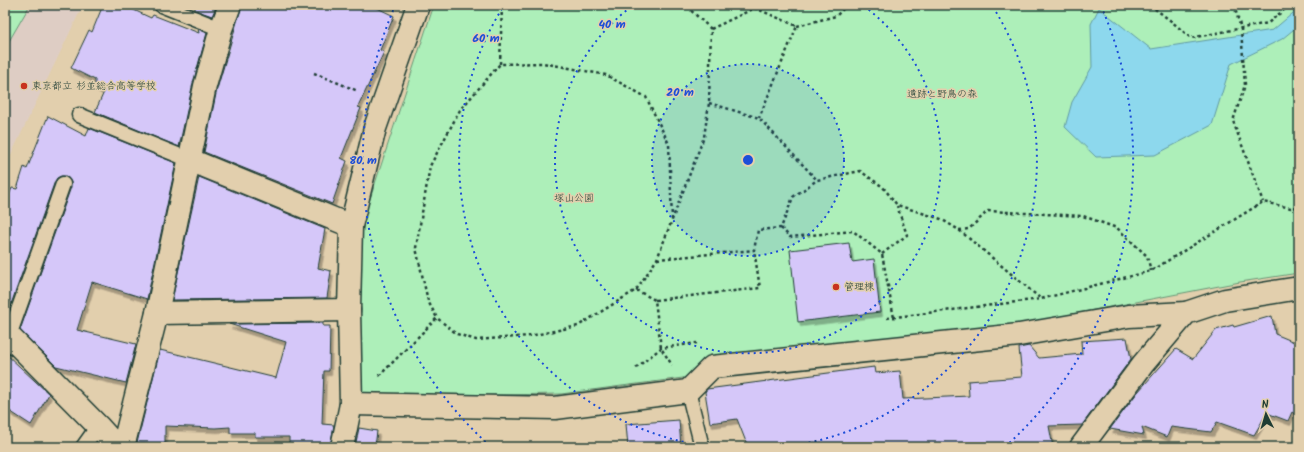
<svg xmlns="http://www.w3.org/2000/svg" width="1304" height="452" font-family="Kalam,'Klee One',sans-serif">
  <style>
    .built { fill: #decdc4 }
    .green { fill: #adefb9; stroke: #669676 }
    .water { fill: #8dd8ed; stroke: #619aa3 }
    .building { fill: #d5c7f9; stroke: #1f3d34; filter: url(#shadow) }
    .lines { fill: none; stroke-linecap: round; stroke-linejoin: round }
    .lane-casing { stroke: #1f3d34; stroke-width: 17 }
    .street-casing { stroke: #1f3d34; stroke-width: 25 }
    .path { stroke: #1f3d34; stroke-width: 2.5; stroke-dasharray: 3 3; stroke-linecap: butt }
    .lane { stroke: #e2cfad; stroke-width: 14 }
    .street { stroke: #e2cfad; stroke-width: 22 }
    .ring { fill: none; stroke: #1d4ed8; stroke-width: 2; stroke-dasharray: 2 4 }
    .poi-dot { fill: #c8321e; stroke: #e2cfad; stroke-width: 1.5 }
    .labels { text-anchor: middle; dominant-baseline: central; stroke-width: 3; stroke-linejoin: round; paint-order: stroke }
    .poi-label { font-size: 10px; fill: #1f3d34; stroke: #e2cfad; text-anchor: start }
    .park-label { font-size: 10px; fill: #26463b; stroke: #e2cfad }
    .centre { fill: #1d4ed8; stroke: #e2cfad; stroke-width: 2 }
    .ring-label { font-size: 12px; text-anchor: middle; font-weight: bold; fill: #1d4ed8; stroke: #e2cfad; stroke-width: 3; stroke-linejoin: round; paint-order: stroke }
  </style>
  <defs>
    <filter id="shadow"><feDropShadow dx="2.5" dy="4.5" stdDeviation="0" flood-color="#0004"/></filter>
  </defs>
  <rect width="100%" height="100%" fill="#e2cfad"/>
  <filter id="ink" filterUnits="userSpaceOnUse"><feTurbulence type="fractalNoise" baseFrequency=".025" numOctaves="2"/><feDisplacementMap in="SourceGraphic" scale="8" xChannelSelector="R" yChannelSelector="G"/><feConvolveMatrix kernelMatrix="1 2 1 2 8 2 1 2 1" color-interpolation-filters="sRGB"/></filter>
  <g filter="url(#ink)">
    <polygon class="built" points="5,5 83,5 5,167"/>
    <g class="green">
      <polygon points="5,5 30,5 5,48"/>
      <polygon points="434,5 1299,5 1299,273 1240,282 865,354 561,394 358,397 361,226"/>
    </g>
    <polygon class="water" points="1099,8 1151,49 1273,30 1299,8 1299,25 1282,39 1231,64 1212,125 1155,155 1096,157 1065,127 1072,102 1092,67 1091,24"/>
    <g class="building">
      <polygon points="103,5 123,5 151,18 153,15 199,33 198,29 207,33 193,83 179,147 95,112 104,92 95,87 95,80 71,68 89,30 92,32"/>
      <polygon points="195,5 217,5 212,16 195,10"/>
      <polygon points="242,5 371,5 394,16 380,50 384,52 358,107 361,108 341,158 347,161 332,204 204,152 217,89"/>
      <polygon points="48,116 86,136 89,128 176,163 147,299 92,282 77,330 136,344 126,383 56,366 20,330 71,187 71,182 66,176 61,176 57,178 55,181 5,321 5,204 12,188 17,189 24,167 27,169"/>
      <polygon points="199,177 325,229 318,268 331,271 327,298 172,300"/>
      <polygon points="849,243 852,262 874,259 880,312 798,322 790,250"/>
      <polygon points="1272,316 1275,334 1299,344 1299,417 1292,412 1288,421 1267,413 1254,435 1217,422 1211,432 1171,427 1167,437 1142,427 1144,435 1110,429 1137,393 1176,349 1193,359 1216,330 1233,325 1234,327"/>
      <polygon points="323,323 323,326 330,326 329,371 324,371 322,424 334,425 330,447 289,447 289,437 255,437 255,433 230,433 230,427 215,428 165,426 165,447 136,447 160,350 276,378 286,342 229,324"/>
      <polygon points="1127,338 1131,359 1082,425 1049,426 1053,447 748,447 737,419 710,423 705,392 707,389 874,367 875,373 900,371 903,399 969,396 968,381 1022,377 1019,348 1029,346 1039,358 1082,354 1081,341"/>
      <polygon points="5,350 10,355 6,354 49,394 31,425 5,408"/>
      <polygon points="679,420 681,447 628,447 626,424"/>
      <polygon points="359,428 377,431 375,447 355,447"/>
    </g>
    <g class="lines">
      <g class="lane-casing">
        <g id="lane">
          <polyline points="161,5 221,29"/>
          <polyline points="79,115 190,160"/>
          <polyline points="9,336 63,184"/>
          <polyline points="688,391 702,447"/>
          <polyline points="83,447 98,426"/>
        </g>
      </g>
      <g class="street-casing">
        <g id="street">
          <polyline points="190,160 351,226"/>
          <polyline points="157,313 349,310"/>
          <polyline points="5,333 9,336 98,426 117,447"/>
          <polyline points="351,404 555,408 688,391 712,367 1019,335 1129,316 1186,313"/>
          <polyline points="123,447 157,313 205,86 221,29 230,5"/>
          <polyline points="342,447 351,404 349,310 351,226 375,128 418,5"/>
          <polyline points="1081,447 1143,364 1186,313 1225,300 1299,288"/>
        </g>
      </g>
      <g class="path">
        <polyline points="1150,5 1171,21 1191,38 1268,23 1290,5"/>
        <polyline points="1234,5 1241,29 1245,85 1233,121 1263,202"/>
        <polyline points="797,26 836,16 847,5"/>
        <polyline points="711,29 755,8 797,26 759,118"/>
        <polyline points="500,64 502,5"/>
        <polyline points="314,73 358,91"/>
        <polyline points="709,103 759,118 817,180"/>
        <polyline points="672,220 669,144 646,97 606,75 543,63 500,64 460,110 430,166 416,248 428,301 437,318 457,334 476,340 530,336 578,326 636,290 657,259 704,137 709,103 711,29 685,5"/>
        <polyline points="781,228 790,237 853,231 882,254 894,318"/>
        <polyline points="959,230 969,229 988,211 1083,216 1117,228 1147,256 1151,271"/>
        <polyline points="882,254 907,235 897,206"/>
        <polyline points="657,259 754,250 758,230 781,228 793,197 817,180 860,171 883,187 897,205 941,219 959,230 1041,299"/>
        <polyline points="636,290 655,300 661,348 672,365"/>
        <polyline points="655,300 760,288 754,250"/>
        <polyline points="887,318 1041,299 1151,271 1263,202 1291,208 1299,207"/>
        <polyline points="636,368 661,348 697,343"/>
        <polyline points="379,376 437,318"/>
      </g>
      <use href="#lane" class="lane"/>
      <use href="#street" class="street"/>
    </g>
  </g>
  <circle cx="748" cy="160" r="96" fill="#1d4ed8" fill-opacity=".12"/>
  <g class="ring">
    <circle cx="748" cy="160" r="96"/>
    <path d="M864 6A193 193 0 1 1 632 6"/>
    <path d="M713 447A289 289 0 0 1 503 7M993 7A289 289 0 0 1 783 447"/>
    <path d="M490 446A385 385 0 0 1 395 6M1101 6A385 385 0 0 1 1006 446"/>
  </g>
  <g class="poi-dot">
    <circle cx="24" cy="86" r="4"/>
    <circle cx="836" cy="287" r="4"/>
  </g>
  <g class="labels">
    <g class="poi-label">
      <text x="32" y="86">東京都立 杉並総合高等学校</text>
      <text x="844" y="287">管理棟</text>
    </g>
    <g class="park-label">
      <text x="942" y="94">遺跡と野鳥の森</text>
      <text x="574" y="198">塚山公園</text>
    </g>
  </g>
  <circle cx="748" cy="160" r="6" class="centre"/>
  <g class="ring-label">
    <text x="612" y="28">40 m</text>
    <text x="486" y="42">60 m</text>
    <text x="680" y="96">20 m</text>
    <text x="363" y="164">80 m</text>
  </g>
  <rect width="1304" height="452" fill="none" stroke="#e2cfad" stroke-width="20"/>
  <rect x="10" y="10" width="1284" height="432" fill="none" stroke="#1f3d34" stroke-width="1.5" filter="url(#ink)"/>
  <g transform="translate(1266 414) rotate(355)" stroke="#e2cfad" stroke-width="3" paint-order="stroke">
  <path d="M0-3L7 15L0 10L-7 15Z" fill="#1f3d34"/>
  <text y="-6" font-size="11" font-weight="bold" text-anchor="middle" fill="#1f3d34">N</text>
  </g>
</svg>
